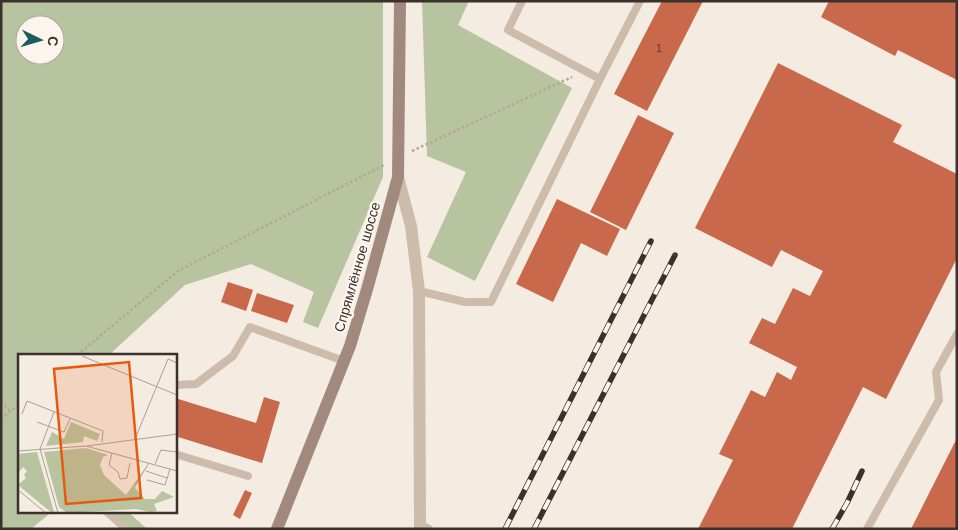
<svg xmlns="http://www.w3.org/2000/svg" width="958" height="530" viewBox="0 0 958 530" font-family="Arial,sans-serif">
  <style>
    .green { fill: #b8c4a0; fill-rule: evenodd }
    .building { fill: #c8694b }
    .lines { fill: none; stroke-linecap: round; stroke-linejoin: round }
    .path { stroke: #b9a596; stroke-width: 2.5; stroke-dasharray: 2.5 2.5; stroke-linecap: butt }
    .lane { stroke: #cdbbac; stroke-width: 8 }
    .street { stroke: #cdbbac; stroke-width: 12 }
    .secondary { stroke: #a18a7d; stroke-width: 12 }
    .rail-casing { stroke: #3b302b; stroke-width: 5.5 }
    .rail { stroke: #fbf5ee; stroke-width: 4; stroke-dasharray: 11; stroke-linecap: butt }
    .labels { text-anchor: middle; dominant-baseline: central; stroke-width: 5; stroke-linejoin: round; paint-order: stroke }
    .number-label { font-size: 11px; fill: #5e3e33 }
    .street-label { font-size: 14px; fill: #3b302b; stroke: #fbf5ee }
    .inset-road { fill: none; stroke: #aaa098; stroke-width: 1 }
    .view { fill: #e8590c; fill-opacity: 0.15; stroke: #e8590c; stroke-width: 2.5 }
    .inset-edge { fill: none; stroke: #3b302b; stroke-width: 2.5 }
  </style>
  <rect width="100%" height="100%" fill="#f4ebe1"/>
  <g class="green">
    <path d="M1,1h382v176l-65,151 -15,-6 11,-30 -63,-28 -66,21 -76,70h-90v156h34l-22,18h-30zM25,25h30v30h-30z"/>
    <polygon points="422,1 469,1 458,25 572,88 475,281 427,257 466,172 427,156"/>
    <polygon points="101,511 127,511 147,529 123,529"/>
  </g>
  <g class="building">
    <polygon points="662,1 703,1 647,111 614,94"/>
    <polygon points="829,1 957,1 957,80 898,50 895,56 821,17"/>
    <polygon points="778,63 902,125 893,142 957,174 957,258 886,399 863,387 792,529 698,529 733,460 719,454 751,390 765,397 777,372 791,380 797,367 749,343 762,318 775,324 793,288 810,296 823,271 781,250 772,267 695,228"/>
    <polygon points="638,115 674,133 626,230 590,212"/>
    <polygon points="557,199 620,229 607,256 581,243 553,302 516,284"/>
    <polygon points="228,282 253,290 246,311 221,302"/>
    <polygon points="257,293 294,305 287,323 251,311"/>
    <polygon points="264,397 280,402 262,463 175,436 175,398 256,423"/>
    <polygon points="957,438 957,529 911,529"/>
    <polygon points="245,490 252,493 240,519 233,515"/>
  </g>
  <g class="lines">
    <g class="path">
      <polyline points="412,151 572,77"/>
      <polyline points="77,355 178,271 384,165"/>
      <polyline points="1,402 10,411"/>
      <polyline points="1,419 19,404"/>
    </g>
    <g class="lane">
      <polyline points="522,1 508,30 600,79"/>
      <polyline points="419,291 465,302 491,302 600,79 640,1"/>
      <polyline points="175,385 196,384 233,356 250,327 344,361"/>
      <polyline points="175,454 248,476"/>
      <polyline points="106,511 126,529"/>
      <polyline points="420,524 429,529"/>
      <polyline points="867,529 939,400 936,372 957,334"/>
    </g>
    <polyline class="street" points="398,177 411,226 419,291 420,529"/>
    <polyline class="secondary" points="277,529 350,346 368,286 398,177 400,1"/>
    <g class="rail-casing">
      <g id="rail">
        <polyline points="505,529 651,241"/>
        <polyline points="534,529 675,255"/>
        <polyline points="832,529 847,503 862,471"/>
      </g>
    </g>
    <use href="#rail" class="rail"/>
  </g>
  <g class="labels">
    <g class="number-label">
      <text x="659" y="48">1</text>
    </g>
    <g class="street-label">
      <text transform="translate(357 267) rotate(-74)">Спрямлённое шоссе</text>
    </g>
  </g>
  <g transform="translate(18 354)">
    <rect width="159" height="159" fill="#f4ebe1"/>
    <path d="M53,68l29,12 -3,7 -13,-5 -1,6 -37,4 6,-14 12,7zM68,94l22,7 -5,2 -3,8 4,10 22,20 20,-28 -11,21 10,11h10l7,-8 12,6 -20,7 3,7 -7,1 -14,-3 -69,4 -8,-6 -15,-55zM19,98l17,60 -2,1 -34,-28 8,-7 -2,-3 3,-4 -4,-4 -5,6v-19z" fill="#b8c4a0"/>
    <path class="inset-road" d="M64,2l95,39M36,58l-14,37 18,64M4,60l5,-13 76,30 -1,11M19,68l27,10 6,-13M117,85l33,-80 9,4M69,92l90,-12M0,97l68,-5 91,25M94,99l-3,12 9,7 2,7 7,-1 3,-15M137,110l6,-14 16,2M128,117l21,7M129,126l18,5 5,-16M117,131l14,-22M0,136l28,23M100,159h19"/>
    <path class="view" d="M111,8l12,136 -75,6 -12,-135z"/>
    <rect width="159" height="159" class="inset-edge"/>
  </g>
  <rect width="958" height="530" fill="none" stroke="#3b302b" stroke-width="5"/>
  <g transform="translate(40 40) rotate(95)"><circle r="24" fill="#fbf5ee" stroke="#aea6a0"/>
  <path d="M0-4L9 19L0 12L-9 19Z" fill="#1f5a5e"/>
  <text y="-8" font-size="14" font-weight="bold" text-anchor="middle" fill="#3b302b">С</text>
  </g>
</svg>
